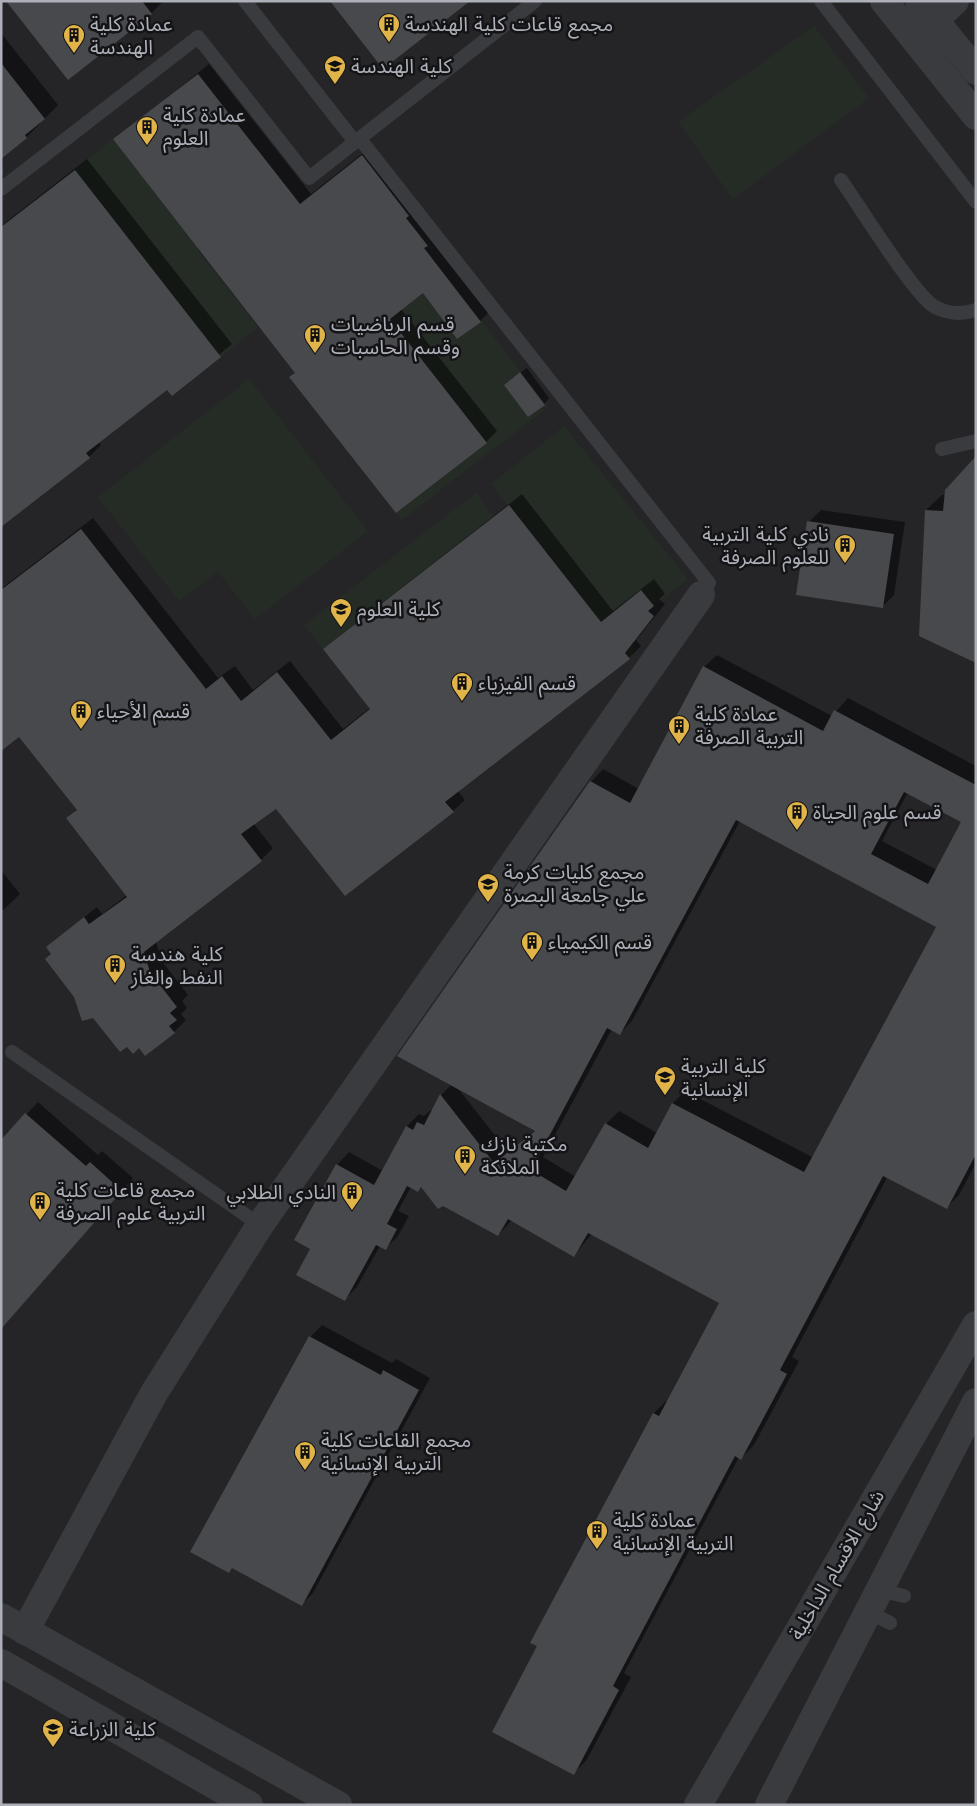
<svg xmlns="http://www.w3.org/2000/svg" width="977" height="1806" viewBox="0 0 977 1806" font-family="Jost,'Noto Sans Arabic',sans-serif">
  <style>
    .built { fill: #252528 }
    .green { fill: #252c26; fill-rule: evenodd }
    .shadow { fill: #0007; fill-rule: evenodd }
    .building { fill: #48494d; fill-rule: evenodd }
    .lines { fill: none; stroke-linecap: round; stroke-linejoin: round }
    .service { stroke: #3a3b3f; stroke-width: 14 }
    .minor { stroke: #3a3b3f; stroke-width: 28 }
    .tertiary { stroke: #3a3b3f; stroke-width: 28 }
    .labels { text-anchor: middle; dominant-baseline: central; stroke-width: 5; stroke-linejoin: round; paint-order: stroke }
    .poi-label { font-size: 20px; fill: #adb0b9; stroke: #141416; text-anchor: start }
    .street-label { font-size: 20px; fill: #adb0b9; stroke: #141416 }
  </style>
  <rect width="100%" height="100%" fill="#19191b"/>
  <rect class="built" x="1" y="1" width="975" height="1804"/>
  <g class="green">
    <polygon points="814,26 869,98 733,199 678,122"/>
    <polygon points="113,139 175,218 260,152 282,181 196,248 258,327 221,357 75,170"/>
    <path d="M316,191l70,87 27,23 33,-26 102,132 -146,113 -6,-7 91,-70 -187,-239zM455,287l25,35 -23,17 -25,-34zM520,372l24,33 -40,-20z"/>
    <polygon points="249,379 368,531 255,619 218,572 179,601 98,497"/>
    <polygon points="564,426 688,579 654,606 641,590 608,615 635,650 630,659 491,484"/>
    <polygon points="476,493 494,517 323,649 304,625"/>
  </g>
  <g class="shadow">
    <polygon points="8,1 163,1 152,13 68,78"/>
    <polygon points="1,33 58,105 26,138 1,157"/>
    <polygon points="209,64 311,194 373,145 491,310 480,321 423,291 401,309 497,431 486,442 296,372 115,140"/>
    <polygon points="87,159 232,344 172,394 167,388 98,441 101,445 89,457 1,525 1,226"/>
    <polygon points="527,368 549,398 544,404 511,379"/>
    <polygon points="976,458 920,636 926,510 942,495 945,495"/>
    <polygon points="522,494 613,611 654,579 665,594 659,599 665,604 636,640 641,646 629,658 458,791 465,800 453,811 276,807 253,823 273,848 261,860 156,941 161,960 188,995 182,1001 187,1008 181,1014 186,1020 174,1032 139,1046 76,997 47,947 97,907 102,914 127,895 68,819 77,809 19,735 1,735 1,589 93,518 218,678 235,666 253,690 290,661 343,729 370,708 325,649 337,638"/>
    <polygon points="821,510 905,522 894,595 882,607 809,522"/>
    <path d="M717,655l115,61 16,-18 128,68v397l-17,32 -13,13 -58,-32 -96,181 7,4 -45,84 -13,13 -2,-1 -115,216 7,4 -45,84 -13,12 -35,-127 -6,-3 122,-230 12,-12 2,1 53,-100 -129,-68 -18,21 -62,-35 -14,15 -76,-49 -4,5 -7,-4 -13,24 11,5 -11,20 -13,13 -5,-3 -23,41 -12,12 -33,-51 25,-83 12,-13 34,19 24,-45 12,-12 5,2 7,-6 2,1 8,-16 11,-11 139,-302 12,-13 36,20 65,-122zM908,792l55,29 -26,49 -55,-29zM740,821l198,105 -124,232 -129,-67 -12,12 -16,30 -38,-22 -13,13 -30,53 -33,-20 69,-128 8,4 12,-12zM457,1087l78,43 -27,22z"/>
    <polygon points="1,870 20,894 1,912"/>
    <polygon points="38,1102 98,1155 102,1151 133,1178 1,1328 1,1142"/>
    <polygon points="322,1325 392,1363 396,1359 430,1378 313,1593 302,1604 310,1337"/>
  </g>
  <g class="building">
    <polygon points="6,1 142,1 152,14 68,80"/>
    <polygon points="330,1 470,1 383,69"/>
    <polygon points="1,63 45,119 25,135 27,138 1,159"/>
    <polygon points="198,74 300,204 362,155 409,216 406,218 428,246 424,248 481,322 457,339 423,293 390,319 487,443 396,513 289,377 295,373 113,139"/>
    <polygon points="75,170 221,357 172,396 167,390 86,453 90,458 1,527 1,227"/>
    <polygon points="520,372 545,405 528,417 504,385"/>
    <polygon points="976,456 976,663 919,636 925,510 943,511 945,490"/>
    <polygon points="509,505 601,622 641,590 654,606 648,611 654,616 625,653 630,659 445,802 454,812 345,896 276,809 241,834 262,861 144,952 150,972 177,1007 170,1013 177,1020 169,1026 175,1033 145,1056 139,1048 133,1054 127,1047 120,1052 93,1018 82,1021 74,997 45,959 51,954 46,947 84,917 89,924 127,897 66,818 77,810 19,737 1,751 1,590 81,529 206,689 222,676 241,701 277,672 331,740 370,709 323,649"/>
    <polygon points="807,521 894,534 883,608 796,595"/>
    <path d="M703,666l120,65 11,-21 142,75v369l-29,55 -64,-33 -103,194 7,4 -46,86 -6,-4 -122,230 6,4 -45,85 -82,-43 45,-86 -7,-3 123,-230 6,3 60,-113 -131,-70 -14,24 -66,-38 -10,17 -55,-30 -5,3 -17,-22 -3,5 -11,-6 -20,38 10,5 -11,21 -10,-5 -31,56 -49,-26 14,-26 -16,-9 42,-76 38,21 32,-59 7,4 4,-8 7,3 16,-31 54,69 41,-32 -138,-75 193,-275 40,22zM904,792l57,30 -33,62 -57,-30zM736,820l200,107 -132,245 -132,-69 -24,45 -43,-25 -39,68 -35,-21 76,-142 13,7z"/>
    <polygon points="25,1113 86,1166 90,1162 122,1191 1,1329 1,1140"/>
    <polygon points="309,1336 381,1375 383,1370 419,1390 302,1606 232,1568 229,1573 190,1552"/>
  </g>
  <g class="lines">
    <g class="service">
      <polyline points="245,1 355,142"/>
      <polyline points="821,1 976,202"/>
      <polyline points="360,139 709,583 701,595"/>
      <path d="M841,180c18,25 73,115 94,127 14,7 26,8 41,3"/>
      <polyline points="1,189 198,37 309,178 535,1"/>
      <polyline points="942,449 976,441"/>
      <polyline points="12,1052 260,1225"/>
      <polyline points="879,1590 904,1596"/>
      <polyline points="869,1612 890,1623"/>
    </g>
    <g class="minor">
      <polyline points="1,1617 338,1805"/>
      <polyline points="25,1631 154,1393 260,1225 701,595"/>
      <polyline points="1,1663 249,1805"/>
    </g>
    <g class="tertiary">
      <polyline points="884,1 976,116"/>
      <polyline points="919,1 976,71"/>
      <polyline points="934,20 955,1"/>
      <polyline points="698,1805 976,1325"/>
      <polyline points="769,1805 976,1402"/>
    </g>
  </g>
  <defs>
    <g id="building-pin" transform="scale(1.125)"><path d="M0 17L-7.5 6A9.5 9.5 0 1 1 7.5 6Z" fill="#e1b44a" stroke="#141416"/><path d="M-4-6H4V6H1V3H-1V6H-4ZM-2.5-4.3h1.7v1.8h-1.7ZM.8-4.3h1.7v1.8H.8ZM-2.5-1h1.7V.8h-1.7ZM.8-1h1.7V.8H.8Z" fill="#111"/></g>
    <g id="university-pin" transform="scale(1.125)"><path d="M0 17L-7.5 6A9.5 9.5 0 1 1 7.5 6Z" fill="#e1b44a" stroke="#141416"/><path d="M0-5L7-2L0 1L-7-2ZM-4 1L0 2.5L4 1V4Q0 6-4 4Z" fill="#111"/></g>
  </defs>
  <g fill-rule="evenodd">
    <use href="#building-pin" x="389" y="24"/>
    <use href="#building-pin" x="74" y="35"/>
    <use href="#university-pin" x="335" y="66"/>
    <use href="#building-pin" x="147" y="127"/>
    <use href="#building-pin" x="315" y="335"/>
    <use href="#building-pin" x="845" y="545"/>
    <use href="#university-pin" x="341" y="609"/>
    <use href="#building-pin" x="462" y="683"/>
    <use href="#building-pin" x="81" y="711"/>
    <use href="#building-pin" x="679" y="726"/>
    <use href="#building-pin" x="797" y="812"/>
    <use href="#university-pin" x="488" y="884"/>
    <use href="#building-pin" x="532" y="942"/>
    <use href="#building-pin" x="115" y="965"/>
    <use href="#university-pin" x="665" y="1077"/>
    <use href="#building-pin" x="465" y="1156"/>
    <use href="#building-pin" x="352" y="1192"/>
    <use href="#building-pin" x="40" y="1202"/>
    <use href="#building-pin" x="305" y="1452"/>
    <use href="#building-pin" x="597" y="1531"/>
    <use href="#university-pin" x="53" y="1729"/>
  </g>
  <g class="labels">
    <g class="poi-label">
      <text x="90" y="24">عمادة كلية<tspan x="90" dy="23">الهندسة</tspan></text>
      <text x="405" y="24">مجمع قاعات كلية الهندسة</text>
      <text x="351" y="66">كلية الهندسة</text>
      <text x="163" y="115">عمادة كلية<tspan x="163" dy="23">العلوم</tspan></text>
      <text x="331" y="324">قسم الرياضيات<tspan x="331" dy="23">وقسم الحاسبات</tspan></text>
      <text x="829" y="534" text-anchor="end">نادي كلية التربية<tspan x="829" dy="23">للعلوم الصرفة</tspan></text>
      <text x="357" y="609">كلية العلوم</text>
      <text x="478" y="683">قسم الفيزياء</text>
      <text x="97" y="711">قسم الأحياء</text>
      <text x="695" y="714">عمادة كلية<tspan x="695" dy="23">التربية الصرفة</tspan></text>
      <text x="813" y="812">قسم علوم الحياة</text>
      <text x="504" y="872">مجمع كليات كرمة<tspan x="504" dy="23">علي جامعة البصرة</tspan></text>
      <text x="548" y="942">قسم الكيمياء</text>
      <text x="131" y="954">كلية هندسة<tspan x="131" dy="23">النفط والغاز</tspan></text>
      <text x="681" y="1066">كلية التربية<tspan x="681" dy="23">الإنسانية</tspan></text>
      <text x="481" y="1144">مكتبة نازك<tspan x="481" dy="23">الملائكة</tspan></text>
      <text x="56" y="1190">مجمع قاعات كلية<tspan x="56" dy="23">التربية علوم الصرفة</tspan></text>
      <text x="336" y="1192" text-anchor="end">النادي الطلابي</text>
      <text x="321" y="1440">مجمع القاعات كلية<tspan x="321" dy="23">التربية الإنسانية</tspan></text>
      <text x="613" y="1520">عمادة كلية<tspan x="613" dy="23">التربية الإنسانية</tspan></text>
      <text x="69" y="1729">كلية الزراعة</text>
    </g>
    <g class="street-label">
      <text transform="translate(837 1565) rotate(-60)">شارع الاقسام الداخلية</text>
    </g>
  </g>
  <rect width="977" height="1806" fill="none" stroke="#adb0b9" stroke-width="5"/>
</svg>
